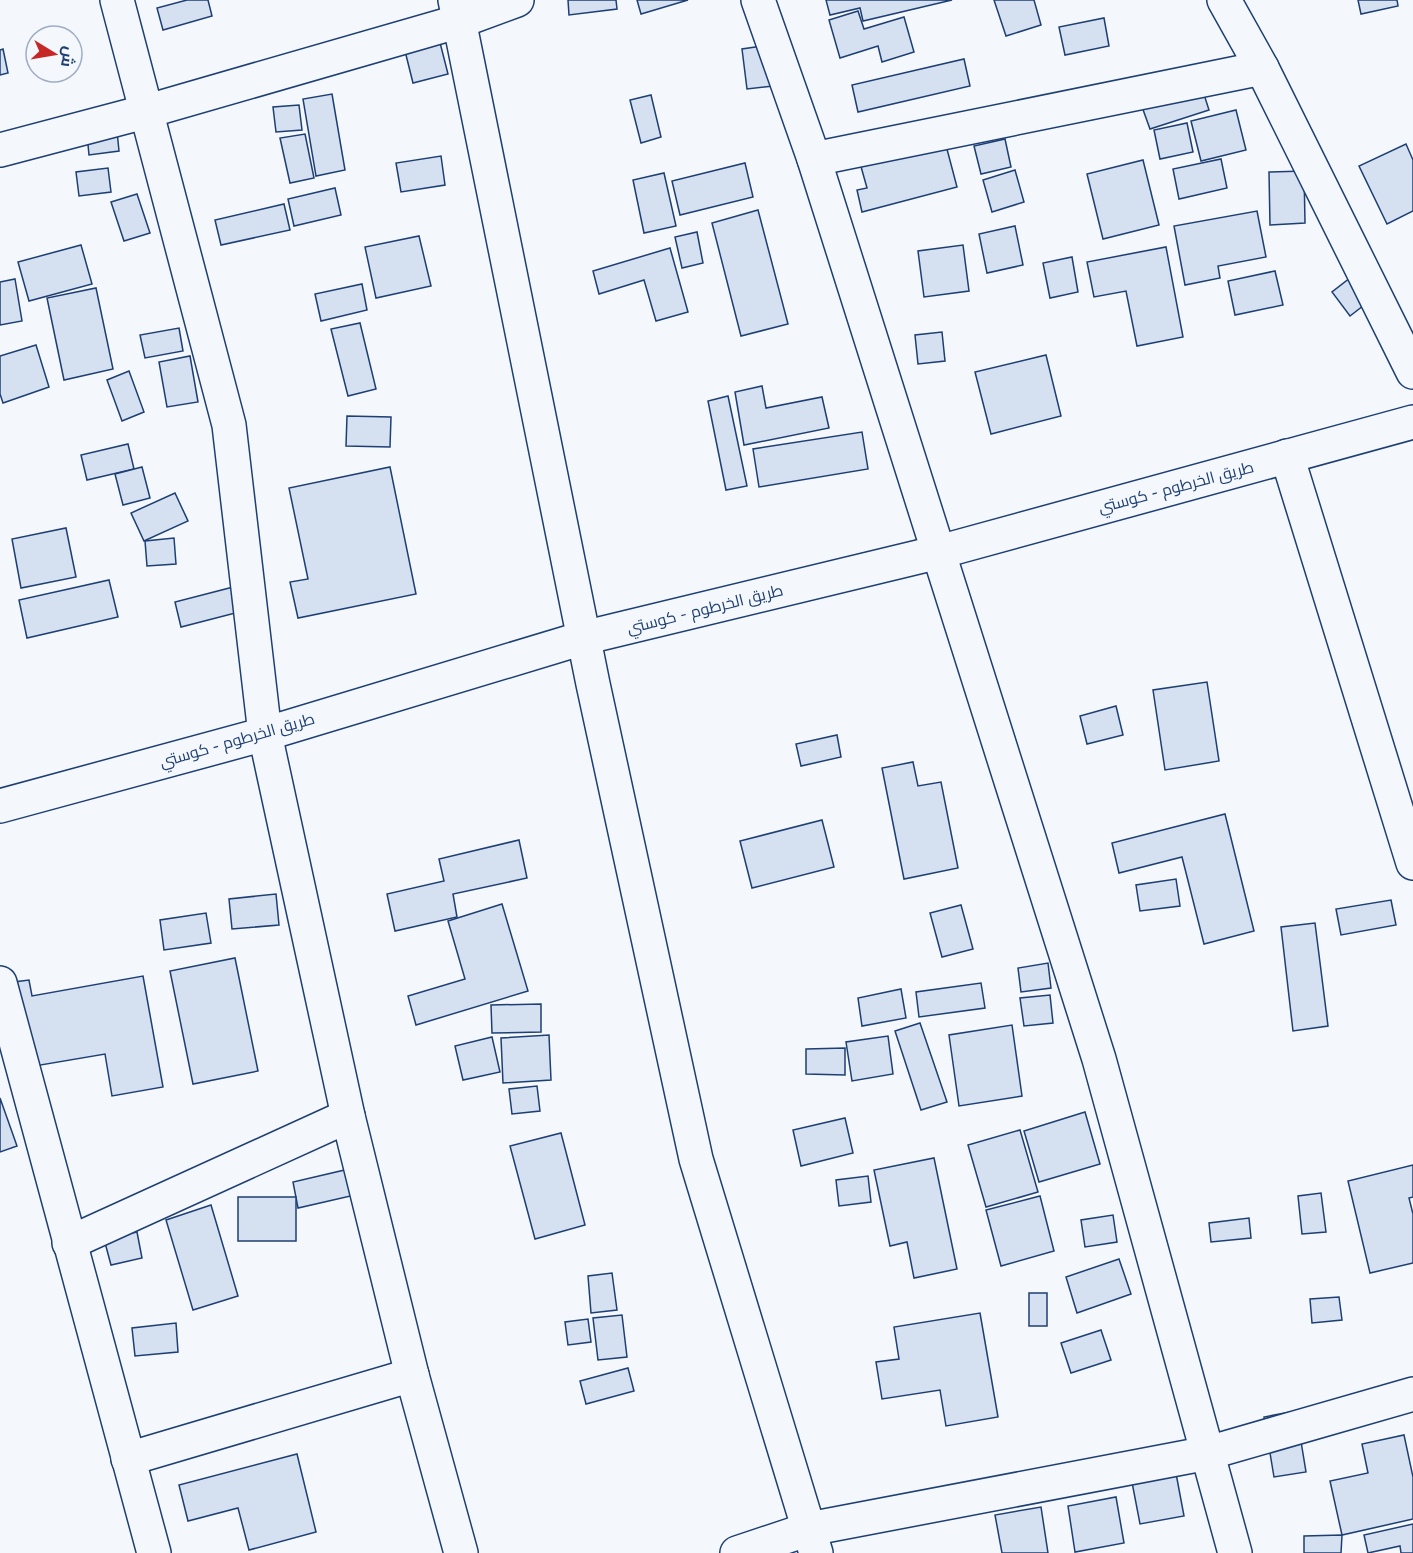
<svg xmlns="http://www.w3.org/2000/svg" width="1413" height="1553" viewBox="0 0 1413 1553" font-family="'Roboto Serif',Cairo,serif">
  <style>
    .building { fill: #d5e0f0; stroke: #1d3f73; stroke-width: 1.5 }
    .lines { fill: none; stroke-linecap: round; stroke-linejoin: round }
    .minor-casing { stroke: #1d3f73; stroke-width: 36 }
    .trunk-casing { stroke: #1d3f73; stroke-width: 36 }
    .minor { stroke: #f4f7fb; stroke-width: 33 }
    .trunk { stroke: #f4f7fb; stroke-width: 33 }
    .labels { text-anchor: middle; dominant-baseline: central; stroke-width: 4.5; stroke-linejoin: round; paint-order: stroke }
    .street-label { font-size: 16px; fill: #1d3f73; stroke: #f4f7fb }
  </style>
  <rect width="100%" height="100%" fill="#f4f7fb"/>
  <g class="building">
    <polygon points="187,0 208,0 212,16 163,30 157,8"/>
    <polygon points="568,0 616,0 617,9 569,15"/>
    <polygon points="637,0 688,0 641,14"/>
    <polygon points="826,0 952,0 863,21 860,8 830,15"/>
    <polygon points="994,0 1034,0 1041,25 1006,36"/>
    <polygon points="1358,0 1397,0 1398,6 1361,14"/>
    <polygon points="858,11 864,29 904,17 914,52 882,62 878,46 840,58 829,20"/>
    <polygon points="1104,18 1109,46 1065,55 1059,27"/>
    <polygon points="435,23 448,74 413,83 400,31"/>
    <polygon points="776,44 782,85 747,89 742,49"/>
    <polygon points="3,49 8,73 0,75 0,50"/>
    <polygon points="964,59 970,86 858,112 852,85"/>
    <polygon points="1201,85 1209,110 1150,129 1141,104"/>
    <polygon points="332,94 345,170 316,176 303,99"/>
    <polygon points="651,95 661,137 641,143 630,100"/>
    <polygon points="299,105 302,130 276,132 273,107"/>
    <polygon points="1236,110 1246,150 1201,161 1191,121"/>
    <polygon points="116,121 119,151 89,155 86,124"/>
    <polygon points="1187,123 1193,152 1160,159 1154,130"/>
    <polygon points="305,134 314,178 290,183 280,138"/>
    <polygon points="943,134 957,187 862,212 857,190 867,188 858,156"/>
    <polygon points="1005,139 1011,167 981,174 974,146"/>
    <polygon points="1406,144 1413,160 1413,211 1387,224 1359,166"/>
    <polygon points="441,156 445,185 401,192 396,163"/>
    <polygon points="1221,159 1227,188 1179,199 1173,169"/>
    <polygon points="1143,160 1159,225 1103,239 1087,174"/>
    <polygon points="745,163 753,197 680,215 672,181"/>
    <polygon points="108,168 111,192 79,196 76,172"/>
    <polygon points="1015,170 1024,202 992,212 983,180"/>
    <polygon points="1304,171 1305,223 1270,225 1269,172"/>
    <polygon points="664,173 676,226 644,233 633,180"/>
    <polygon points="335,188 341,215 294,226 288,199"/>
    <polygon points="137,194 150,233 124,241 111,202"/>
    <polygon points="284,204 290,230 221,245 215,220"/>
    <polygon points="758,210 788,324 741,336 712,223"/>
    <polygon points="1257,211 1266,257 1218,266 1220,278 1185,285 1174,226"/>
    <polygon points="1015,226 1023,265 987,273 979,234"/>
    <polygon points="697,232 703,263 682,268 675,237"/>
    <polygon points="419,236 431,286 376,298 365,247"/>
    <polygon points="81,245 92,284 29,301 18,262"/>
    <polygon points="963,245 969,291 924,297 918,251"/>
    <polygon points="1166,247 1183,337 1137,346 1126,291 1094,297 1087,262"/>
    <polygon points="670,248 688,312 656,321 644,280 599,294 593,271"/>
    <polygon points="1072,257 1078,292 1050,298 1043,263"/>
    <polygon points="1368,264 1386,288 1350,316 1332,292"/>
    <polygon points="1275,271 1283,305 1235,315 1228,281"/>
    <polygon points="15,279 22,321 0,325 0,282"/>
    <polygon points="362,284 367,310 321,321 315,294"/>
    <polygon points="96,288 113,369 64,380 47,298"/>
    <polygon points="360,323 376,389 348,396 331,329"/>
    <polygon points="179,328 183,351 145,358 140,335"/>
    <polygon points="942,332 945,361 918,364 915,335"/>
    <polygon points="36,345 49,387 3,403 0,394 0,356"/>
    <polygon points="1046,355 1061,416 991,434 975,372"/>
    <polygon points="190,356 198,402 167,407 159,362"/>
    <polygon points="129,371 144,412 122,421 107,380"/>
    <polygon points="762,386 766,408 822,397 829,428 744,445 735,392"/>
    <polygon points="728,396 747,486 726,490 708,401"/>
    <polygon points="347,416 391,417 390,447 346,446"/>
    <polygon points="862,432 868,469 759,487 753,449"/>
    <polygon points="128,444 134,469 87,480 81,455"/>
    <polygon points="142,467 150,498 123,505 115,474"/>
    <polygon points="390,467 416,594 298,618 290,582 308,579 289,488"/>
    <polygon points="175,493 188,521 144,541 131,513"/>
    <polygon points="66,528 76,577 21,588 12,539"/>
    <polygon points="174,538 176,564 147,566 145,541"/>
    <polygon points="109,580 118,617 27,638 19,600"/>
    <polygon points="241,585 247,610 181,627 175,602"/>
    <polygon points="1207,682 1219,761 1165,770 1153,690"/>
    <polygon points="1116,706 1123,735 1087,744 1080,716"/>
    <polygon points="837,735 841,757 801,766 796,744"/>
    <polygon points="913,762 918,786 941,782 958,868 904,879 882,768"/>
    <polygon points="1225,814 1254,931 1204,944 1182,857 1119,873 1112,843"/>
    <polygon points="822,820 834,867 752,888 740,841"/>
    <polygon points="519,840 527,878 453,894 457,917 395,931 387,894 444,881 439,859"/>
    <polygon points="1176,879 1180,906 1140,911 1136,885"/>
    <polygon points="276,894 279,925 232,929 229,899"/>
    <polygon points="1391,900 1396,925 1341,935 1336,909"/>
    <polygon points="502,904 528,991 416,1025 408,996 465,979 448,921"/>
    <polygon points="961,905 973,949 942,957 930,913"/>
    <polygon points="206,913 211,943 164,950 160,920"/>
    <polygon points="1315,923 1328,1026 1293,1031 1281,927"/>
    <polygon points="235,958 258,1071 193,1084 170,971"/>
    <polygon points="1048,963 1051,988 1021,992 1018,968"/>
    <polygon points="143,976 163,1087 112,1096 105,1054 29,1067 14,982 29,980 32,996"/>
    <polygon points="981,983 985,1008 919,1017 916,992"/>
    <polygon points="901,989 906,1018 862,1026 858,998"/>
    <polygon points="1050,995 1053,1023 1024,1026 1020,998"/>
    <polygon points="541,1004 541,1032 492,1033 491,1005"/>
    <polygon points="920,1023 947,1102 921,1110 895,1031"/>
    <polygon points="1012,1025 1022,1096 959,1106 949,1035"/>
    <polygon points="549,1035 551,1080 503,1083 501,1038"/>
    <polygon points="888,1036 893,1074 852,1081 846,1042"/>
    <polygon points="492,1037 500,1072 463,1080 455,1046"/>
    <polygon points="845,1048 845,1075 806,1074 806,1049"/>
    <polygon points="537,1086 540,1111 512,1114 509,1089"/>
    <polygon points="0,1098 17,1146 0,1152"/>
    <polygon points="1085,1112 1100,1164 1039,1182 1024,1131"/>
    <polygon points="845,1118 853,1153 801,1166 793,1130"/>
    <polygon points="1020,1130 1038,1192 986,1207 968,1145"/>
    <polygon points="561,1133 585,1225 535,1239 510,1146"/>
    <polygon points="934,1158 957,1269 914,1278 907,1242 890,1246 874,1170"/>
    <polygon points="1413,1165 1413,1197 1409,1198 1413,1214 1413,1263 1370,1273 1348,1181"/>
    <polygon points="349,1169 355,1195 298,1208 293,1182"/>
    <polygon points="868,1176 871,1202 839,1206 836,1180"/>
    <polygon points="1321,1193 1326,1232 1302,1234 1298,1196"/>
    <polygon points="1040,1196 1054,1251 1001,1266 986,1210"/>
    <rect x="238" y="1197" width="58" height="44"/>
    <polygon points="211,1205 238,1296 193,1310 166,1220"/>
    <polygon points="1113,1215 1117,1242 1085,1247 1081,1220"/>
    <polygon points="1249,1218 1251,1238 1211,1242 1209,1223"/>
    <polygon points="137,1232 142,1258 111,1265 104,1239"/>
    <polygon points="1119,1259 1131,1294 1077,1313 1066,1277"/>
    <polygon points="612,1273 617,1310 591,1313 588,1276"/>
    <rect x="1029" y="1293" width="18" height="33"/>
    <polygon points="1339,1297 1342,1320 1312,1323 1310,1299"/>
    <polygon points="980,1313 998,1417 946,1426 940,1390 882,1399 876,1362 899,1359 894,1327"/>
    <polygon points="622,1315 627,1357 598,1360 593,1318"/>
    <polygon points="588,1319 591,1342 568,1345 565,1322"/>
    <polygon points="176,1323 178,1352 135,1356 132,1328"/>
    <polygon points="1101,1330 1111,1360 1071,1373 1061,1343"/>
    <polygon points="628,1368 634,1391 586,1404 580,1381"/>
    <polygon points="1296,1411 1306,1472 1274,1477 1264,1417"/>
    <polygon points="1404,1435 1413,1477 1413,1519 1342,1535 1330,1481 1368,1473 1362,1444"/>
    <polygon points="297,1454 316,1532 249,1550 238,1508 188,1521 179,1485"/>
    <polygon points="1175,1468 1184,1516 1140,1524 1131,1477"/>
    <polygon points="1116,1497 1124,1543 1075,1552 1068,1506"/>
    <polygon points="1041,1507 1048,1553 1002,1553 995,1515"/>
    <polygon points="1413,1524 1413,1553 1401,1553 1400,1546 1368,1553 1364,1535"/>
    <polygon points="1342,1535 1341,1553 1304,1553 1304,1536"/>
  </g>
  <g class="lines">
    <g class="minor-casing">
      <g id="minor">
        <polyline points="117,0 229,425 265,734 348,1116 412,1375 461,1553"/>
        <polyline points="455,0 593,684 696,1159 816,1553"/>
        <polyline points="758,0 814,159 1099,1059 1235,1553"/>
        <polyline points="1224,0 1262,68 1413,372"/>
        <polyline points="0,150 148,111 460,21 517,0"/>
        <polyline points="814,159 1262,68"/>
        <polyline points="1287,456 1413,863"/>
        <polyline points="0,983 154,1553"/>
        <polyline points="69,1243 348,1116"/>
        <polyline points="128,1459 412,1375"/>
        <polyline points="737,1553 809,1529 1208,1453 1413,1394"/>
      </g>
    </g>
    <g class="trunk-casing">
      <polyline id="trunk" points="0,806 265,734 583,638 939,552 1413,422"/>
    </g>
    <use href="#minor" class="minor"/>
    <use href="#trunk" class="trunk"/>
  </g>
  <g class="labels">
    <g class="street-label">
      <text transform="translate(1176 487) rotate(-15)">طريق الخرطوم - كوستي</text>
      <text transform="translate(705 609) rotate(-14)">طريق الخرطوم - كوستي</text>
      <text transform="translate(237 740) rotate(-16)">طريق الخرطوم - كوستي</text>
    </g>
  </g>
  <g transform="translate(54 54) rotate(101)"><circle r="28" fill="#f4f7fb" stroke="#9eadc5" stroke-width="1.5"/>
  <path d="M0-4.5L10 22L0 15L-10 22Z" fill="#c62828"/>
  <text y="-9" font-size="16" font-weight="bold" text-anchor="middle" fill="#1d3f73">ش</text>
  </g>
</svg>
